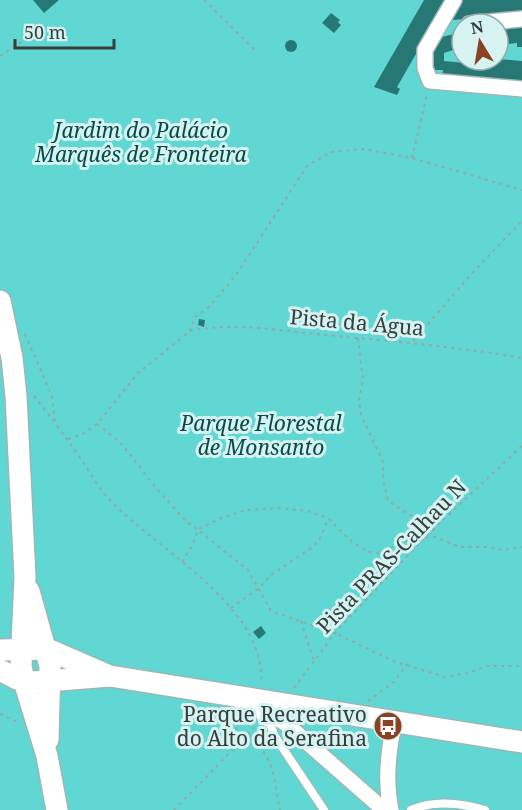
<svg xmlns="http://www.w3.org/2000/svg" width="522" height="810" viewBox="0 0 522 810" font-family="'Noto Serif',serif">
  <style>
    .green { fill: #60d7d3; fill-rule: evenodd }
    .building { fill: #277875 }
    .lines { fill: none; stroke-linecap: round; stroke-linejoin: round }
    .lane-casing { stroke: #9cb7b5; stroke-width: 10 }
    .street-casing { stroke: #9cb7b5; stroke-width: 18 }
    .secondary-casing { stroke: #9cb7b5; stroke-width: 24 }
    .path { stroke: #93a9a8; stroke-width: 2; stroke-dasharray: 3 4.5; stroke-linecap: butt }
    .lane { stroke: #fff; stroke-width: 8 }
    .street { stroke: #fff; stroke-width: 15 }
    .secondary { stroke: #fff; stroke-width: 21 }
    .labels { text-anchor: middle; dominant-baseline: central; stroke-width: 6; stroke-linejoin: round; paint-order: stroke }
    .park-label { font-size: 21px; font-style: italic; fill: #044b4a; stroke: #d6f3f1 }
    .street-label { font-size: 21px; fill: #333e3d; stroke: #d6f3f1 }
    .poi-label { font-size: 21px; fill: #333e3d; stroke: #d6f3f1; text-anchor: end }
  </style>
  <rect width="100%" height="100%" fill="#c9e5e4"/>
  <path class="green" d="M0,0h522v810h-522zM462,24h36v36h-36z"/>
  <g class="building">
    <polygon points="33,0 59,0 44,13"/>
    <polygon points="424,0 447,0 397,87 400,89 397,95 374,87"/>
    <polygon points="459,0 522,0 522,14 453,20 451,13"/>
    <polygon points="331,13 340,20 338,22 341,25 334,33 322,23"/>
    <polygon points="522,25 522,47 517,47 517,43 498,45 498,27"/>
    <polygon points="462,32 462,56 458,57 456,49 444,53 444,61 495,66 496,60 498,59 522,61 522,84 442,76 443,70 432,70 430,52 438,38"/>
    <circle cx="291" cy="46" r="6"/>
    <polygon points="199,319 205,320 204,327 198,325"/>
    <polygon points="261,626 266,633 259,639 253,632"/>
  </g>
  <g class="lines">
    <g class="lane-casing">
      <g id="lane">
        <path d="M260,700c-1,12 -2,25 14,22"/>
        <polyline points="270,723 274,735 324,810"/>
        <path d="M411,810c23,-10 50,-7 74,0"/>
      </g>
    </g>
    <g class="street-casing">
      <g id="street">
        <polyline points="454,0 425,50 425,68 430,81 522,89"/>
        <polyline points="469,24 522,19"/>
        <polyline points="278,719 285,723 384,810"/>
        <path d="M391,810c-6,-29 -3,-60 4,-89"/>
      </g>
    </g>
    <g class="secondary-casing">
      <g id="secondary">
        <polyline points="0,301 12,358 16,396 25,577 21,666 24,681 47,756 57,810"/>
        <polyline points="29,591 50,666 48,740"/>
        <polyline points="0,650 47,649 107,675"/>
        <polyline points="0,670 17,679 34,682 110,676 522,742"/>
      </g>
    </g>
    <g class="path">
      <polyline points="204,0 258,53"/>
      <polyline points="0,56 23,41"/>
      <polyline points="412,158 427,94"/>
      <path d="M190,331c42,-9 85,-1 127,3 69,7 137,12 205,24"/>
      <polyline points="25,334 52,396 55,422"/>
      <polyline points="358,338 363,380 359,400 361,415 383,462 383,479 388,501 410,515 437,524"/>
      <polyline points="413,341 475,270 522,221"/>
      <path d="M34,396c17,21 33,43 49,66 8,12 16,27 26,37 45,49 159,108 152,185"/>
      <polyline points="97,424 121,443 156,488 184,519 248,570 271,611 335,633 393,661 445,677 468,673 487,666 522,666"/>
      <polyline points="68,439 83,434 97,424 138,373 190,331 195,317 209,307 236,275 307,166 331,152 363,149 412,158 522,190"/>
      <polyline points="182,562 192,546 199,529 221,518 246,510 279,508 307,511 328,518 350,540 368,552 379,553 413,538 435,537 460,547 487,547 502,550 522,547"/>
      <polyline points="231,608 259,588 271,575 314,546 321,537 328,519"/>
      <polyline points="301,621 314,661"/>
      <polyline points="294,688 335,633 425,537 522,446"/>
      <polyline points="368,701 394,682 407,664"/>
      <polyline points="236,712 237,745"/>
      <polyline points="0,714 18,722"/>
      <path d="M248,735c28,25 25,41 32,75"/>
      <polyline points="174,810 256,726"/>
    </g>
    <use href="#lane" class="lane"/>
    <use href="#street" class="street"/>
    <use href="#secondary" class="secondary"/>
  </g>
  <defs>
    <g id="bus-disc" transform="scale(1.5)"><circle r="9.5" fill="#8a4223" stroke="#d6f3f1"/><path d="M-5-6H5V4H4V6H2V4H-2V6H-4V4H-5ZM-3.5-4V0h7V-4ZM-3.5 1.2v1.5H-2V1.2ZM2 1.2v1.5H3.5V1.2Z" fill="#fff"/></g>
  </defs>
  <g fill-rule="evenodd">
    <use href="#bus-disc" x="388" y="726"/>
  </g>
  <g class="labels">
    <g class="park-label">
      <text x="141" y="130">Jardim do Palácio<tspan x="141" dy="24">Marquês de Fronteira</tspan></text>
      <text x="261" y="423">Parque Florestal<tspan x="261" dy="24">de Monsanto</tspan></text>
    </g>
    <g class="street-label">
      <text transform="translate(357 322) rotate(5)">Pista da Água</text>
      <text transform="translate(391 556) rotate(-46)">Pista PRAS-Calhau N</text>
    </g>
    <g class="poi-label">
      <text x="367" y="714">Parque Recreativo<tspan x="367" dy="24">do Alto da Serafina</tspan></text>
    </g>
  </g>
  <g transform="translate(480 42) rotate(349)"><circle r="28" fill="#d6f3f1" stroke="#95aba9" stroke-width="1.5"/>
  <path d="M0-4.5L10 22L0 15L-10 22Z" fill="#8a4223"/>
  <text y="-9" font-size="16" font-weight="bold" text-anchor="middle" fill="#333e3d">N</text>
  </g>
  <path d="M15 39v9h99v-9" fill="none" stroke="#333e3d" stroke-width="3"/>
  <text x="24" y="39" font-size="18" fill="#333e3d" stroke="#d6f3f1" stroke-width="4.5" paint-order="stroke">50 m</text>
</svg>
